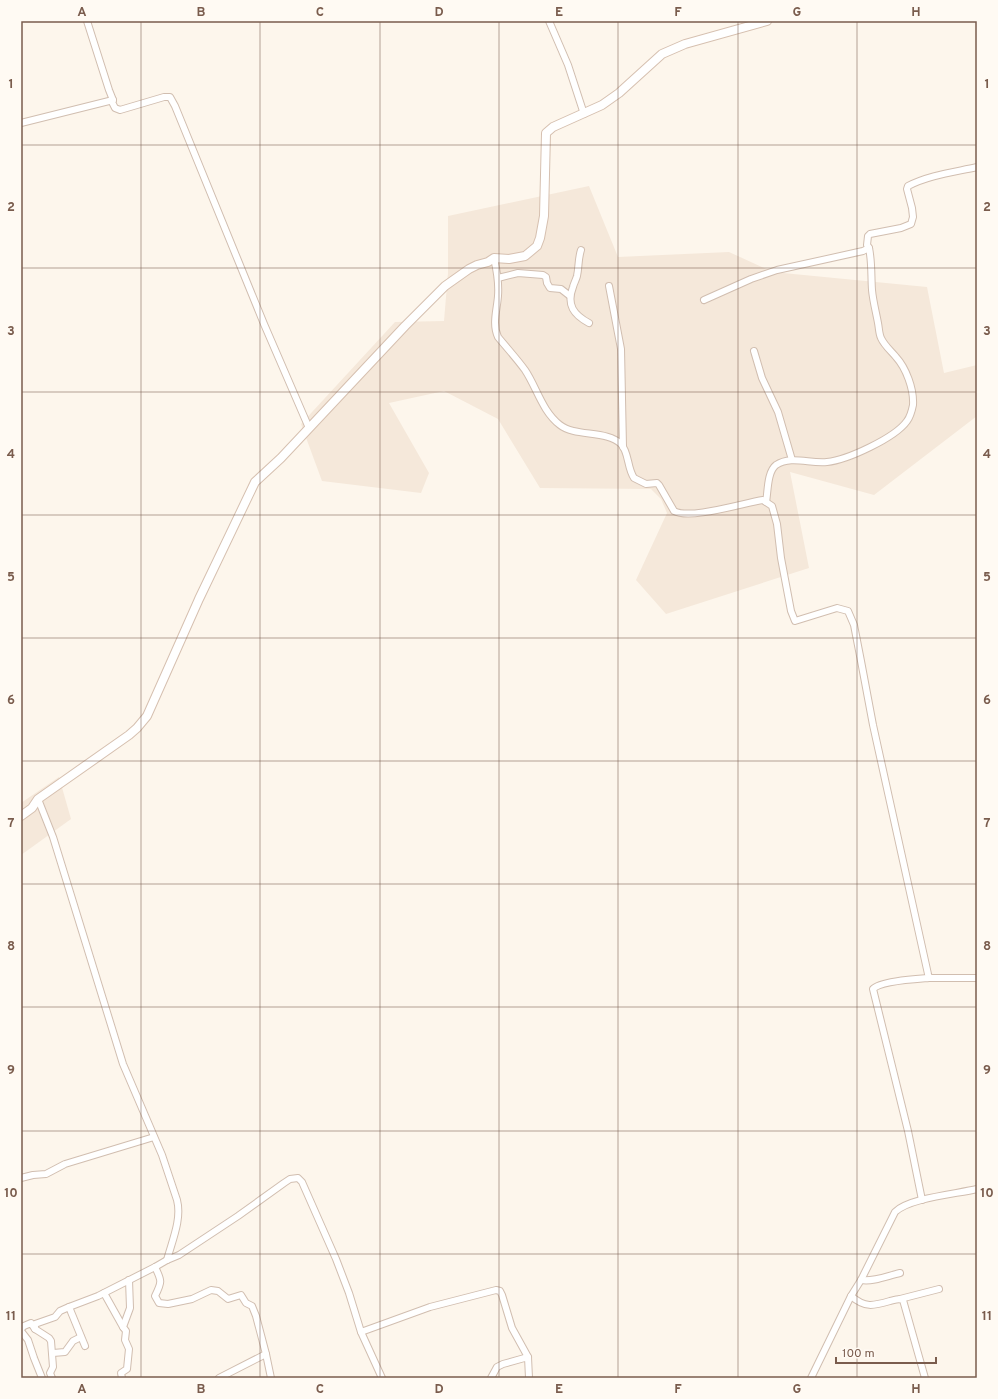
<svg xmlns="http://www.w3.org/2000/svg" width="998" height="1399" viewBox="0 0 998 1399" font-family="Overpass,sans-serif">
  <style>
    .residential { fill: #f5e8da }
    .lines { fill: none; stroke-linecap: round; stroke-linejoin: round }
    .street-casing { stroke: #d1beb0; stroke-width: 8 }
    .secondary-casing { stroke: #d6c0b0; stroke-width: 10 }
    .street { stroke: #fff; stroke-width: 6 }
    .secondary { stroke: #fff; stroke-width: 8 }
    .grid { fill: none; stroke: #7a5c4d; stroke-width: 1; stroke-opacity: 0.55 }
    .neatline { fill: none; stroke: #7a5c4d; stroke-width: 1.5 }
    .grid-label { font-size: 13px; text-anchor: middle; font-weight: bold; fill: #7a5c4d }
  </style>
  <rect width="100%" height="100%" fill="#fdf6ec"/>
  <g class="residential">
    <polygon points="589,186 618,257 729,252 773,272 927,287 944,373 977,365 977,416 874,495 790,472 809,568 666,614 636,580 667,513 661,499 651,489 540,488 498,419 444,391 389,403 429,473 421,493 322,481 301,424 395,322 444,321 448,273 448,216"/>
    <polygon points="59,777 71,819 21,855 21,803"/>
  </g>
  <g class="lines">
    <g class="street-casing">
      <g id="street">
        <polyline points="87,21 109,90 113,100 112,102 115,108 120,110 164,97 170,97 175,106 264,324 309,428"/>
        <polyline points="549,21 568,65 584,114"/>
        <polyline points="21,123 113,100"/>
        <path d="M581,250c-3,9 -2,17 -4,26 -1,4 -3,7 -4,11 -7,18 1,28 16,36"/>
        <path d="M494,258c3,13 5,25 4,38 -1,14 -6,28 0,41 9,11 19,22 27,33 12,18 17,41 35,55 15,12 47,5 61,19 8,8 6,24 13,34l12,6 11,-1 2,2 15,26c16,9 69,-8 89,-11l9,6 5,18 4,34 10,53 4,10 42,-13 11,3 6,14 7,36 12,64 55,249 1,4h48"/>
        <polyline points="498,278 518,273 543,275 546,277 547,283 550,288 561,289 570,296"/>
        <polyline points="609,286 621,349 623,447"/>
        <path d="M704,300l47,-21 26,-9 86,-19 6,-3 -2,-3 1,-9 2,-2 31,-6 10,-4 2,-7 -1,-9 -5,-19 1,-3c21,-11 47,-14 69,-19"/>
        <polyline points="754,351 762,378 778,412 792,460"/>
        <path d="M766,502c2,-10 1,-30 10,-37 15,-10 34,-1 51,-3 20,-2 68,-24 80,-41 3,-4 5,-11 6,-16 1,-16 -7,-37 -17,-48 -5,-6 -12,-12 -15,-19 -2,-4 -2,-10 -3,-15 -2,-11 -5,-22 -6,-33 -1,-14 0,-28 -3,-42"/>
        <path d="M38,799l15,38 70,227 39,91 15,45c5,19 -5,41 -10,60"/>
        <polyline points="21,1178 33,1175 46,1174 65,1164 154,1137"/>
        <path d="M922,1200l-14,-69 -35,-142c7,-8 44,-10 56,-11"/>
        <path d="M155,1267c7,14 7,15 0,29l4,7 9,1 24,-5 19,-9 7,1 10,8 13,-4 5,8 6,3 4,10 10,38"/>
        <path d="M861,1280c12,2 26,-4 39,-7"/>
        <polyline points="104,1293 123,1327"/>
        <path d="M851,1296c14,12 22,10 39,5 5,-1 8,-3 13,-1l22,78"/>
        <polyline points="900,1299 939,1289"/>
        <polyline points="69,1307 85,1346"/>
        <polyline points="21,1329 24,1326 31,1323 35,1329 35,1324 55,1317 60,1311 69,1307 98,1296 155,1267 167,1260 179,1255 238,1216 284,1183 290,1179 298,1178 302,1182 336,1259 349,1293 361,1332 382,1378"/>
        <polyline points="35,1329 49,1338 51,1341 53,1367 50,1373 52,1378"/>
        <polyline points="21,1331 28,1340 34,1358 42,1378"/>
        <polyline points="361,1332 430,1307 496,1290 500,1291 502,1295 512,1328 528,1357"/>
        <polyline points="53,1353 65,1352 73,1341 81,1337"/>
        <polyline points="122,1378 121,1373 127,1369 129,1349 125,1340 126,1331 123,1327 130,1308 129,1280"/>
        <polyline points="219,1378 266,1354 271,1378"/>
        <polyline points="491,1378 497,1367 503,1364 528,1357 529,1378"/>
        <path d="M811,1378l40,-82 10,-16 34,-68c14,-14 61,-18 82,-23"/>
      </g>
    </g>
    <g class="secondary-casing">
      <polyline id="secondary" points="21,816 32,808 38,799 129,735 137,728 147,716 199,599 255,482 281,458 405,326 445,286 469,269 477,265 488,262 494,258 509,259 525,256 537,246 540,238 544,216 546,133 553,127 602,105 619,93 662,54 685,44 767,21"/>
    </g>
    <use href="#street" class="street"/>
    <use href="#secondary" class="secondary"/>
  </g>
  <path class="grid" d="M141,21v1357M260,21v1357M380,21v1357M499,21v1357M618,21v1357M738,21v1357M857,21v1357M21,145h956M21,268h956M21,392h956M21,515h956M21,638h956M21,761h956M21,884h956M21,1007h956M21,1131h956M21,1254h956"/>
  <rect width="998" height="1399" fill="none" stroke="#fffaf3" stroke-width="44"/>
  <path d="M836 1357v6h100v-6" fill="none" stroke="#7a5c4d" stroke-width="2"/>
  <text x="842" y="1357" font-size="12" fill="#7a5c4d" stroke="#fffaf3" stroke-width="3" paint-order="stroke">100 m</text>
  <rect x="22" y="22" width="954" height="1355" class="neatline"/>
  <g class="grid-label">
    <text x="82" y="16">A</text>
    <text x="201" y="16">B</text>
    <text x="320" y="16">C</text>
    <text x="439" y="16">D</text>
    <text x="559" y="16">E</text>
    <text x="678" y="16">F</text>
    <text x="797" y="16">G</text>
    <text x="916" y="16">H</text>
    <text x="11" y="88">1</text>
    <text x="987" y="88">1</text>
    <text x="11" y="211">2</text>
    <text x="987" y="211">2</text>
    <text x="11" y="335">3</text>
    <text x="987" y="335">3</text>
    <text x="11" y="458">4</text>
    <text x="987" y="458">4</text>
    <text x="11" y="581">5</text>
    <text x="987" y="581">5</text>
    <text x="11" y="704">6</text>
    <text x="987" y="704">6</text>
    <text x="11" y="827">7</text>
    <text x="987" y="827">7</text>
    <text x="11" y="950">8</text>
    <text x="987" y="950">8</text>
    <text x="11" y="1074">9</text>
    <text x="987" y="1074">9</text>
    <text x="11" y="1197">10</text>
    <text x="987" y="1197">10</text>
    <text x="11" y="1320">11</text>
    <text x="987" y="1320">11</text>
    <text x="82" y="1393">A</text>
    <text x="201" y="1393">B</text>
    <text x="320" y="1393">C</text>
    <text x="439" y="1393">D</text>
    <text x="559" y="1393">E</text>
    <text x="678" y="1393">F</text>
    <text x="797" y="1393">G</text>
    <text x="916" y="1393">H</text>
  </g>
</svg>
